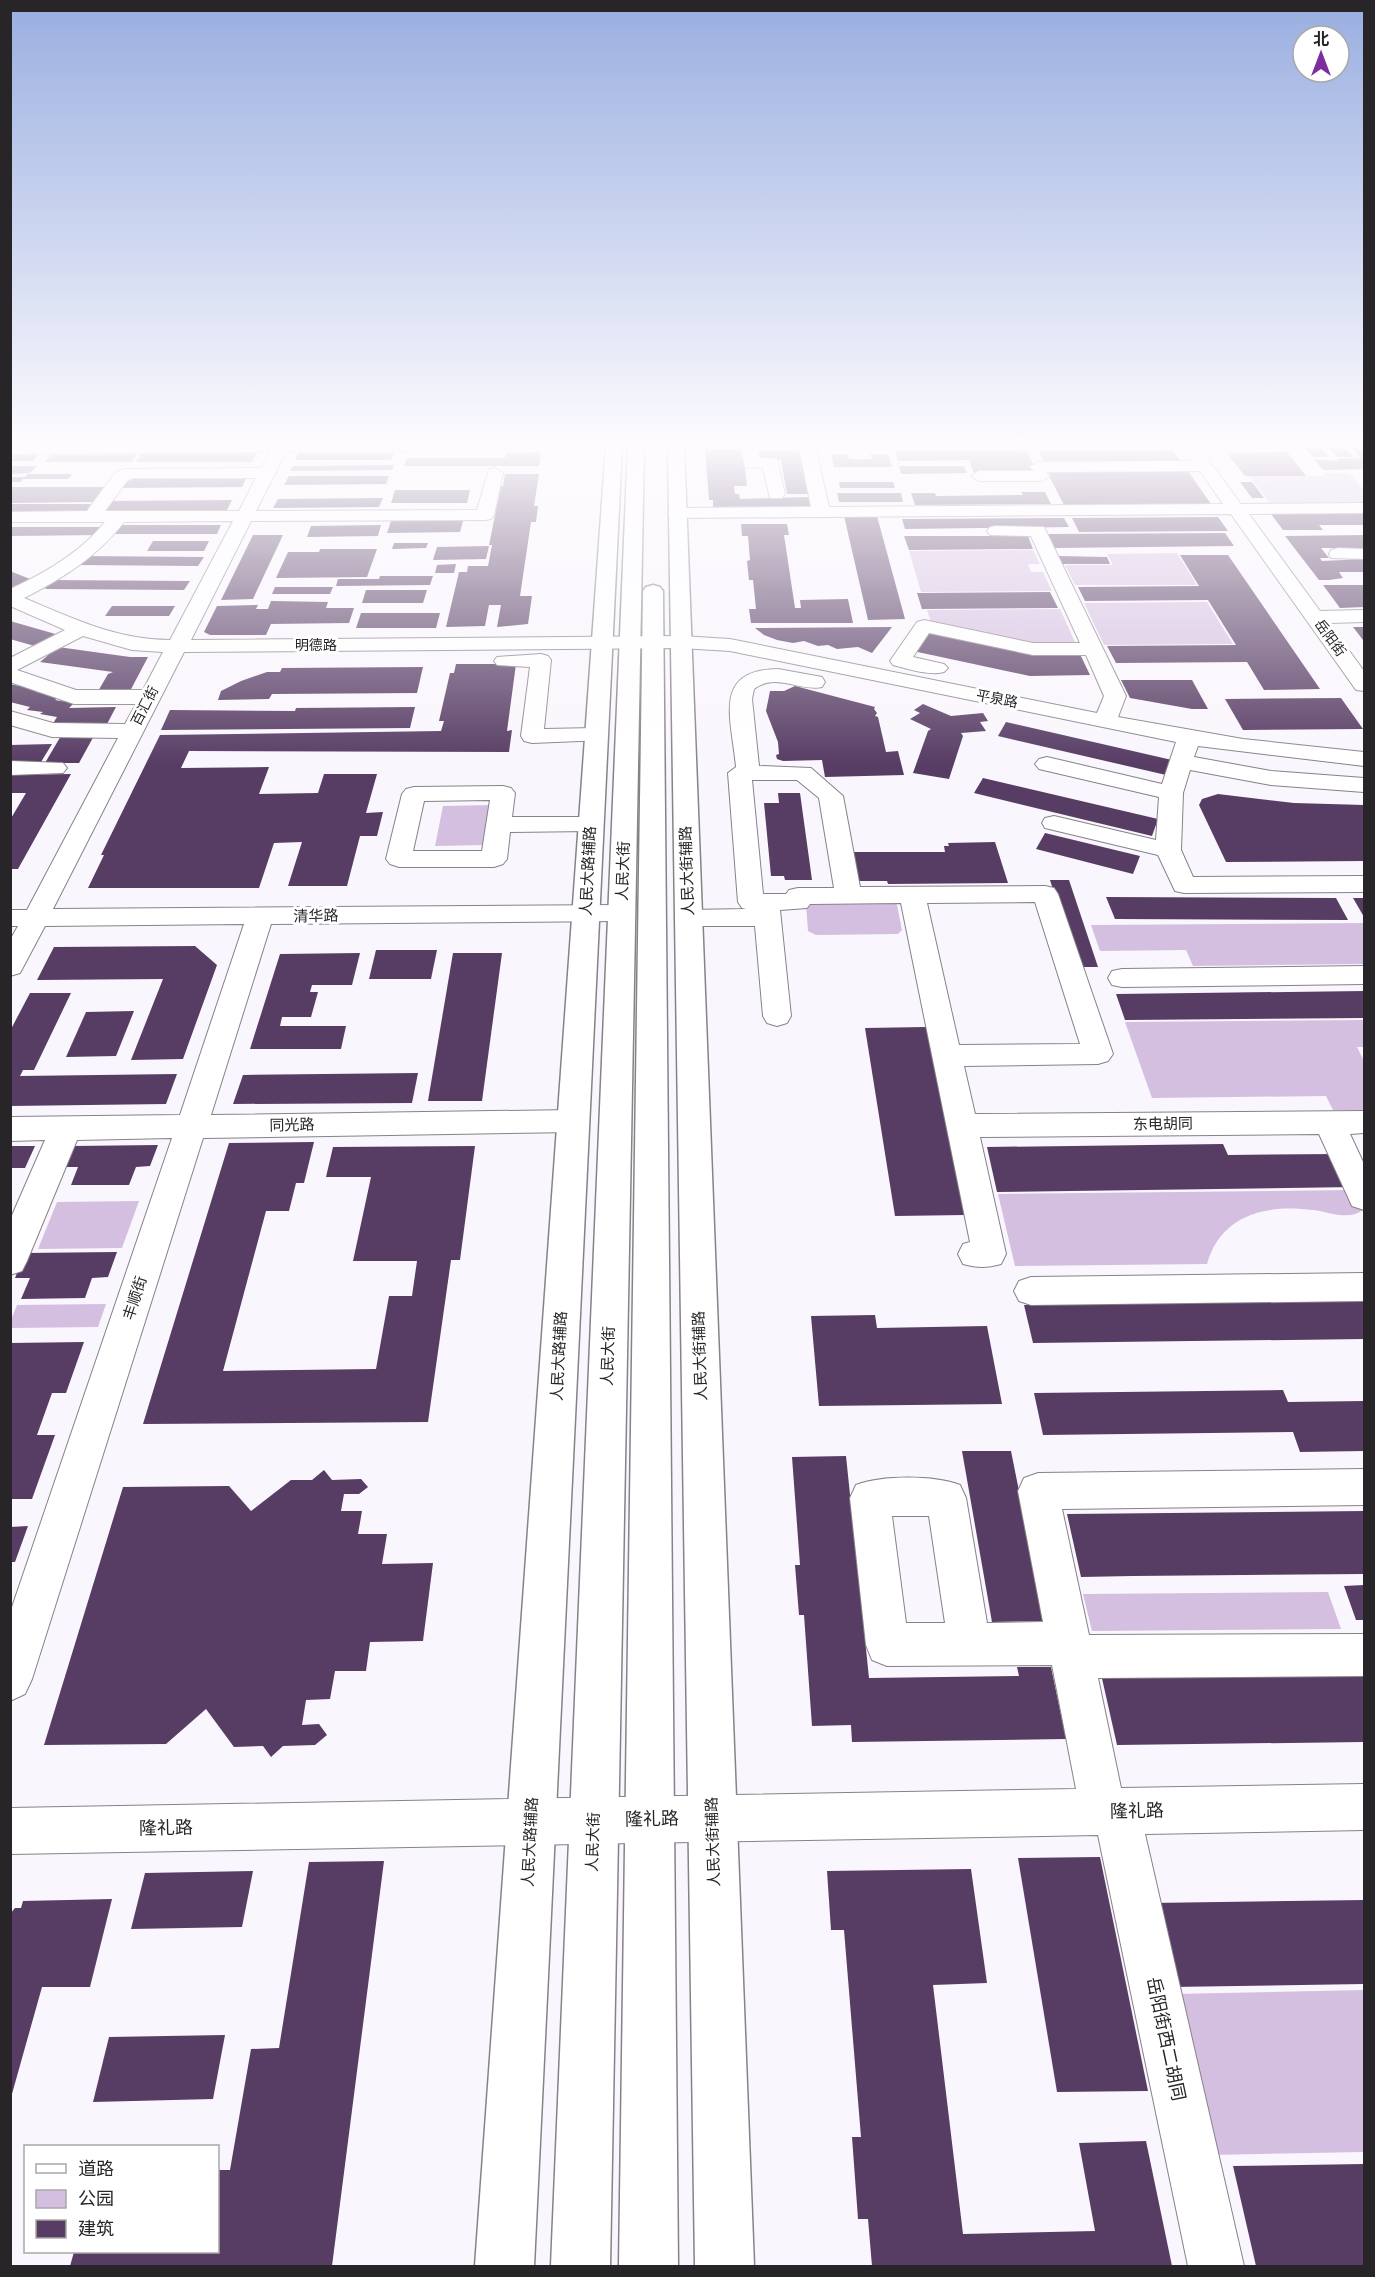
<svg xmlns="http://www.w3.org/2000/svg" width="1375" height="2277" viewBox="0 0 1375 2277" font-family="Figtree,'Noto Sans SC',sans-serif">
  <style>
    .green { fill: #d4bfe0 }
    .building { fill: #573c64 }
    .lines { fill: none; stroke-linecap: round; stroke-linejoin: round }
    .minor-casing { stroke: #868288; stroke-width: 2 }
    .major-casing { stroke: #868288; stroke-width: 3 }
    .minor { fill: #fff; fill-rule: evenodd }
    .major { fill: #fff; fill-rule: evenodd }
    .labels { text-anchor: middle; dominant-baseline: central; stroke-width: 6; stroke-linejoin: round; paint-order: stroke }
    .far-street-label { font-size: 14px; fill: #272528; stroke: #fff }
    .street-label { font-size: 15px; fill: #272528; stroke: #fff }
    .near-street-label { font-size: 18px; fill: #272528; stroke: #fff }
  </style>
  <rect width="100%" height="100%" fill="#faf6fd"/>
  <g class="green">
    <polygon points="1323,473 1349,473 1364,490 1364,502 1270,503 1249,476 1324,476"/>
    <polygon points="1033,550 1040,564 1028,564 1031,572 1043,572 1052,591 921,592 909,551"/>
    <polygon points="1177,553 1197,585 1075,585 1065,565 1113,565 1107,554"/>
    <polygon points="1207,602 1233,644 1104,645 1084,603"/>
    <polygon points="1060,609 1075,642 1016,643 932,625 927,610"/>
    <polygon points="492,805 486,845 435,846 443,806"/>
    <polygon points="894,902 897,905 902,930 898,934 816,935 808,931 806,904"/>
    <polygon points="1364,923 1364,964 1193,966 1186,950 1100,951 1091,925"/>
    <polygon points="1364,1020 1364,1047 1357,1047 1364,1061 1364,1110 1333,1110 1326,1096 1152,1098 1125,1022"/>
    <path d="M1353,1190l10,20c-15,11 -33,2 -50,0 -46,-6 -92,4 -106,54l-192,2 -17,-72z"/>
    <polygon points="139,1201 122,1248 38,1249 57,1202"/>
    <polygon points="106,1304 98,1327 11,1328 11,1320 17,1305"/>
    <polygon points="1328,1592 1341,1629 1092,1631 1083,1594"/>
    <polygon points="1364,1990 1364,2152 1209,2155 1173,1994"/>
  </g>
  <g class="building">
    <polygon points="1304,447 1320,447 1329,457 1313,457"/>
    <polygon points="1328,447 1344,447 1354,457 1337,457"/>
    <polygon points="1351,447 1364,447 1364,469 1323,470 1314,459 1338,461 1337,459 1361,458"/>
    <polygon points="705,449 743,449 747,486 734,486 735,494 739,494 740,499 809,497 811,506 713,507 713,500 709,500"/>
    <polygon points="1172,450 1182,463 1045,464 1038,451"/>
    <polygon points="756,451 800,451 809,494 787,494 781,460 757,460"/>
    <polygon points="895,451 1027,451 1037,472 974,473 969,460 898,461"/>
    <polygon points="541,452 539,466 404,466 407,458 505,458 506,453"/>
    <polygon points="1287,452 1306,476 1245,476 1227,453"/>
    <polygon points="39,453 33,461 11,461 14,457 10,457 10,454"/>
    <polygon points="142,453 257,453 252,462 136,462"/>
    <polygon points="298,453 394,453 391,460 295,460"/>
    <polygon points="137,454 132,462 45,462 51,455"/>
    <polygon points="831,454 848,454 849,459 872,459 870,454 888,454 892,467 834,467"/>
    <polygon points="394,465 392,470 290,471 293,466"/>
    <polygon points="10,466 37,466 30,473 10,474"/>
    <polygon points="899,466 964,466 967,473 901,474"/>
    <polygon points="1188,471 1211,504 1064,505 1047,472"/>
    <polygon points="28,474 72,474 68,479 23,479 21,482 10,482 10,477 25,477"/>
    <polygon points="505,474 539,474 534,506 538,506 536,522 531,522 520,596 532,596 528,624 497,627 501,605 489,605 485,626 446,627 459,572 467,572 468,566 488,566 492,545 489,545 501,486 503,486"/>
    <polygon points="289,476 389,476 386,484 284,485"/>
    <polygon points="247,477 242,487 118,488 125,478"/>
    <polygon points="839,482 893,482 895,488 840,488"/>
    <polygon points="1240,482 1252,482 1264,498 1252,498"/>
    <polygon points="10,487 105,487 94,502 10,503"/>
    <polygon points="395,490 470,490 467,503 391,503"/>
    <polygon points="1021,492 1045,492 1051,504 915,505 911,493 935,493 936,496 1023,495"/>
    <polygon points="837,493 901,493 903,502 839,502"/>
    <polygon points="383,498 379,507 273,508 278,499"/>
    <polygon points="232,500 227,510 102,510 109,501"/>
    <polygon points="10,504 93,504 88,511 10,511"/>
    <polygon points="1271,514 1364,514 1364,525 1319,525 1323,530 1283,530"/>
    <polygon points="844,516 877,516 905,619 868,620"/>
    <polygon points="1218,517 1228,531 1079,532 1072,518"/>
    <polygon points="1064,518 1069,527 905,529 902,519"/>
    <polygon points="391,521 463,521 460,532 387,533"/>
    <polygon points="741,524 787,524 789,535 784,535 795,608 801,608 800,600 848,599 853,623 751,623 749,609 756,609 753,580 749,580 747,561 750,560 748,536 742,536"/>
    <polygon points="121,525 221,525 217,534 115,534"/>
    <polygon points="381,525 378,536 307,537 311,526"/>
    <polygon points="10,527 105,527 99,535 10,536"/>
    <polygon points="1225,533 1234,546 1053,548 1047,534"/>
    <polygon points="253,535 283,535 253,599 221,600"/>
    <polygon points="1364,535 1364,548 1321,548 1329,558 1320,558 1322,561 1364,559 1364,572 1339,572 1343,578 1329,580 1319,580 1285,536"/>
    <polygon points="904,536 1028,536 1033,549 909,550"/>
    <polygon points="153,541 209,541 204,551 147,551"/>
    <polygon points="394,543 428,543 426,548 392,549"/>
    <polygon points="489,546 486,559 433,560 437,547"/>
    <polygon points="320,549 377,549 367,577 276,578 288,552 319,552"/>
    <polygon points="1180,555 1228,555 1320,689 1264,690 1247,662 1116,663 1107,646 1236,645 1208,600 1085,601 1078,587 1199,586"/>
    <polygon points="82,556 204,557 198,566 76,565"/>
    <polygon points="1058,556 1107,557 1110,564 1062,564"/>
    <polygon points="456,564 454,573 435,573 437,565"/>
    <polygon points="10,571 35,581 17,589 10,586"/>
    <polygon points="380,576 433,576 430,585 336,586 338,579 379,579"/>
    <polygon points="51,580 190,581 184,590 45,589"/>
    <polygon points="1323,585 1364,585 1364,607 1340,608"/>
    <polygon points="275,587 333,587 330,594 272,594"/>
    <polygon points="366,590 427,590 423,603 362,603"/>
    <polygon points="1050,592 1058,608 922,609 917,593"/>
    <polygon points="271,601 328,602 326,608 354,608 349,623 271,624 266,635 210,635 204,632 217,606 258,605 256,609 268,609"/>
    <polygon points="112,606 175,606 169,616 105,616"/>
    <polygon points="361,613 440,613 436,628 356,628"/>
    <polygon points="10,621 59,635 38,647 10,639"/>
    <polygon points="892,627 872,653 858,647 837,649 828,645 818,646 804,641 793,643 777,640 764,635 755,628"/>
    <polygon points="1353,627 1364,627 1364,640 1363,640"/>
    <polygon points="927,630 1079,652 1090,675 1030,676 913,651"/>
    <polygon points="58,647 130,657 148,657 129,693 97,693 108,674 113,672 40,662"/>
    <polygon points="456,664 516,664 507,731 512,730 509,752 189,751 181,768 269,767 259,794 318,793 324,774 377,774 366,813 383,812 377,836 360,836 347,886 288,886 302,842 274,843 259,888 88,888 104,855 101,855 160,735 441,731 444,721 439,721 450,673 454,673"/>
    <polygon points="423,667 417,693 272,694 269,699 218,700 221,691 241,681 267,672 280,672 282,668"/>
    <polygon points="1121,680 1192,680 1208,709 1192,709 1130,698"/>
    <polygon points="10,684 38,690 36,692 58,698 55,700 74,703 69,708 116,707 107,724 52,725 57,717 40,714 43,712 27,710 30,707 10,702"/>
    <polygon points="795,686 875,707 874,709 877,713 875,716 878,717 886,752 898,751 904,775 825,777 822,760 783,761 777,759 776,755 779,754 778,742 766,711 770,691 784,691"/>
    <polygon points="1341,698 1363,729 1243,730 1225,699"/>
    <polygon points="923,704 951,716 983,713 988,721 980,722 986,731 961,733 963,736 949,779 913,773 928,731 931,729 910,719 920,713 914,710"/>
    <polygon points="415,707 410,728 161,730 170,710 295,711 296,708"/>
    <polygon points="1006,722 1172,760 1166,775 998,736"/>
    <polygon points="62,734 95,734 79,763 45,763"/>
    <polygon points="52,744 41,762 10,762 10,745"/>
    <polygon points="71,774 18,869 10,869 10,820 26,793 10,793 10,775"/>
    <polygon points="983,778 1158,819 1152,836 974,793"/>
    <polygon points="778,793 800,793 812,880 785,880 784,876 771,876 764,803 779,803"/>
    <polygon points="1218,794 1294,803 1364,805 1364,861 1226,862 1199,805 1202,799"/>
    <polygon points="1045,833 1140,856 1133,874 1036,849"/>
    <polygon points="995,842 1008,883 888,884 887,881 857,881 853,852 945,852 944,846 949,846 948,843"/>
    <polygon points="1050,880 1069,880 1098,967 1077,967"/>
    <polygon points="1106,897 1336,898 1348,920 1115,919"/>
    <polygon points="1353,898 1364,898 1364,917"/>
    <polygon points="195,946 217,965 183,1059 131,1060 163,979 37,980 54,947"/>
    <polygon points="376,950 437,950 431,979 369,979"/>
    <polygon points="360,953 352,985 312,985 310,992 318,992 311,1017 282,1017 280,1026 346,1026 341,1049 250,1049 280,954"/>
    <polygon points="453,953 502,953 482,1101 428,1101"/>
    <polygon points="1364,991 1364,1018 1125,1020 1116,994"/>
    <polygon points="30,993 71,993 34,1070 23,1070 20,1076 177,1074 166,1104 10,1106 10,1031"/>
    <polygon points="134,1011 116,1056 66,1057 86,1012"/>
    <polygon points="926,1027 965,1215 895,1216 865,1028"/>
    <polygon points="418,1073 412,1103 233,1104 243,1075"/>
    <polygon points="314,1142 304,1183 296,1183 289,1211 266,1211 223,1371 376,1369 389,1296 412,1296 417,1261 353,1261 371,1177 326,1177 333,1147 475,1146 460,1260 451,1260 428,1422 143,1424 229,1143"/>
    <polygon points="1223,1144 1228,1155 1338,1154 1355,1187 997,1192 987,1147"/>
    <polygon points="158,1145 150,1166 136,1167 129,1185 71,1185 78,1167 63,1167 73,1146"/>
    <polygon points="10,1146 35,1146 25,1168 10,1168"/>
    <polygon points="117,1252 108,1277 92,1278 85,1298 21,1299 30,1278 15,1278 25,1253"/>
    <polygon points="1364,1300 1364,1339 1033,1343 1024,1305"/>
    <polygon points="875,1315 877,1328 987,1326 1002,1404 819,1406 811,1316"/>
    <polygon points="84,1342 66,1393 52,1393 37,1435 55,1435 32,1499 10,1499 10,1343"/>
    <polygon points="1283,1390 1288,1402 1364,1401 1364,1451 1300,1452 1293,1432 1043,1435 1034,1393"/>
    <polygon points="962,1451 1011,1451 1045,1621 992,1622"/>
    <polygon points="846,1456 869,1678 1019,1676 1017,1667 1051,1667 1066,1739 852,1742 851,1725 812,1726 804,1615 799,1615 795,1565 800,1565 792,1457"/>
    <polygon points="324,1470 332,1480 361,1479 368,1487 359,1494 344,1494 341,1511 362,1511 358,1534 387,1534 382,1564 433,1563 423,1641 370,1642 366,1671 335,1671 330,1699 306,1700 302,1725 319,1724 327,1735 315,1745 283,1746 271,1757 263,1746 234,1747 206,1709 166,1744 44,1745 123,1487 229,1486 251,1511 291,1480 312,1480"/>
    <polygon points="1364,1511 1364,1574 1132,1576 1081,1577 1067,1514"/>
    <polygon points="28,1526 15,1562 10,1562 10,1527"/>
    <polygon points="1364,1585 1364,1620 1356,1620 1344,1586"/>
    <polygon points="1364,1671 1364,1742 1117,1745 1101,1674"/>
    <polygon points="1100,1857 1148,2091 1057,2092 1018,1858"/>
    <polygon points="384,1861 332,2266 70,2266 74,2252 218,2252 218,2170 230,2170 251,2049 279,2048 309,1862"/>
    <polygon points="971,1869 987,1983 933,1985 963,2234 1095,2231 1079,2143 1146,2141 1172,2266 872,2266 868,2219 858,2219 852,2137 861,2137 844,1930 831,1930 827,1871"/>
    <polygon points="253,1871 242,1927 131,1929 145,1873"/>
    <polygon points="112,1899 90,1987 42,1987 10,2101 10,1914 15,1908 21,1908 23,1901"/>
    <polygon points="1364,1900 1364,1984 1170,1987 1151,1903"/>
    <polygon points="225,2035 213,2099 93,2102 109,2037"/>
    <polygon points="1364,2164 1364,2266 1256,2266 1233,2166"/>
  </g>
  <g class="lines">
    <g class="minor-casing">
      <g id="minor">
        <path d="M10,446h407l-8,5 -123,1 -30,59 221,-1 12,-41 6,-1 8,5 -9,42 -3,4 -6,1 -234,1 -60,119 490,-4 49,3 367,74 7,-17 -18,-41h-53l-104,-22 -16,24 31,7 4,4 -4,4c-15,4 -36,-3 -51,-7l-3,-4 27,-39 7,-2 109,23h47l-49,-107 -41,-1 -3,-4 3,-4 6,-1 48,1 82,169 -8,21 125,22 121,13v14l-166,-20 -4,11 77,14 93,7v14l-93,-7 -81,-15 -7,23 -2,57 12,27 171,-1v16l-180,1 -9,-2 -17,-36 -113,-27 -3,-5 3,-5 9,-2 102,24 3,-43 -120,-28 -4,-5 4,-5 8,-2 115,27 14,-42 -446,-91 -49,-3 -497,4 -131,257 568,-4 9,2 4,6 -4,6 -9,2 -350,3 -60,191 362,-5 11,3 5,8 -5,8 -11,3 -370,6 -171,541 -7,15 -15,7v-88l162,-475 -95,2 -50,121 -5,10 -12,4v-55l35,-80 -35,1v-24l170,-2 64,-191 -199,2 -25,47 -10,3v-36l8,-14h-8v-16h17l91,-172 -66,-1 -42,-12v-14l43,12 72,1 11,-20h-62l-64,-22v-24l55,-28 -55,-24v-17c35,-16 71,-37 95,-67h-95v-10l77,-1 28,-38 9,-4 137,-1 9,-16 -260,2zM133,478h123l-17,33h-134l22,-30zM233,521l-63,119c-53,0 -98,-22 -146,-42 38,-19 74,-42 100,-76zM83,636l49,14 31,2 -20,38h-67l-59,-20z"/>
        <polygon points="741,446 757,446 759,458 777,459 785,494 782,498 770,498 763,468 745,467"/>
        <polygon points="799,446 815,446 829,507 1223,504 1200,471 1046,472 1050,476 1042,481 979,481 971,476 979,471 1034,471 1030,467 1038,462 1193,461 1182,446 1198,446 1241,504 1364,503 1364,513 1249,514 1320,611 1364,610 1364,622 1329,623 1364,671 1364,691 1356,690 1231,514 677,518 671,517 668,513 671,509 677,508 811,507"/>
        <polygon points="1338,548 1364,549 1364,559 1331,558 1329,554 1331,550"/>
        <polygon points="541,654 548,656 551,660 544,729 596,728 604,730 607,735 604,740 532,743 524,741 521,736 530,667 497,665 494,661 497,657"/>
        <path d="M778,669l44,8 3,5 -3,5c-23,5 -46,-15 -68,2l-2,10 7,67 52,2 32,28 17,91 185,-1 9,2 4,6 55,160 -5,7 -10,3 -134,2 11,48 389,-3v22l-14,1 14,30v46l-12,-4 -33,-72 -339,3 26,117 -5,10c-14,4 -24,4 -38,0l-5,-10 5,-10 7,-2 -69,-339 -91,1 -3,4 -27,2 11,106 -4,7 -10,3 -10,-3 -4,-7 -8,-90h-67l-9,-2 -4,-6 4,-6 9,-2 58,-1 -4,-1 -4,-6 -10,-129 8,-6c-4,-47 -25,-97 42,-98zM752,780h45l22,18 15,90h-36l-9,2 -3,4h-23zM1035,902l45,142 -121,1 -32,-142z"/>
        <polygon points="10,761 63,763 67,768 63,773 10,775"/>
        <path d="M503,786l8,2 4,5 -3,24h79l9,2 3,5 -3,5 -9,2 -81,1 -3,27 -4,5 -9,3h-95l-9,-3 -4,-5 16,-65 4,-5 8,-2zM490,800l-8,51h-69l11,-50z"/>
        <polygon points="1364,966 1364,984 1122,987 1112,985 1108,978 1112,971 1122,969"/>
        <polygon points="1364,1273 1364,1301 1031,1305 1019,1301 1014,1291 1019,1281 1031,1277"/>
        <path d="M1364,1469v36l-302,4 27,126 275,-1v42l-266,2 23,110 243,-4v46l-219,4 99,432h-56l-90,-431 -1088,19v-46l1066,-19 -24,-124 -165,1 -15,-6 -6,-15 -16,-147 6,-13c25,-10 79,-10 104,0l6,13 21,125 56,-1 -25,-131 6,-13 14,-5zM892,1516h37l16,107h-39z"/>
      </g>
    </g>
    <g class="major-casing">
      <g id="major">
        <polygon points="606,446 622,446 534,2266 475,2266"/>
        <polygon points="628,446 644,446 610,2266 551,2266"/>
        <polygon points="668,446 684,446 754,2266 695,2266"/>
        <polygon points="653,585 660,587 663,591 678,2266 619,2266 643,591 646,587"/>
      </g>
    </g>
    <use href="#minor" class="minor"/>
    <use href="#major" class="major"/>
  </g>
  <linearGradient id="sky" x2="0" y2="1"><stop stop-color="#99aee0"/><stop offset="0.58" stop-color="#fdfbfe"/><stop offset="1" stop-color="#fdfbfe" stop-opacity="0"/></linearGradient>
  <rect width="1375" height="765" fill="url(#sky)"/>
  <g class="labels">
    <g class="far-street-label">
      <text transform="translate(1330 638) rotate(54)">岳阳街</text>
      <text x="316" y="645">明德路</text>
      <text transform="translate(997 699) rotate(11)">平泉路</text>
      <text transform="translate(145 706) rotate(-63)">百汇街</text>
    </g>
    <g class="street-label">
      <text transform="translate(588 871) rotate(-87)">人民大路辅路</text>
      <text transform="translate(623 871) rotate(-88)">人民大街</text>
      <text transform="translate(687 871) rotate(-92)">人民大街辅路</text>
      <text transform="translate(316 916) rotate(-1)">清华路</text>
      <text transform="translate(1163 1124) rotate(-1)">东电胡同</text>
      <text transform="translate(292 1125) rotate(-1)">同光路</text>
      <text transform="translate(135 1298) rotate(-72)">丰顺街</text>
      <text transform="translate(559 1356) rotate(-87)">人民大路辅路</text>
      <text transform="translate(608 1356) rotate(-88)">人民大街</text>
      <text transform="translate(700 1356) rotate(-92)">人民大街辅路</text>
      <text transform="translate(530 1842) rotate(-87)">人民大路辅路</text>
      <text transform="translate(593 1842) rotate(-88)">人民大街</text>
      <text transform="translate(713 1842) rotate(-92)">人民大街辅路</text>
    </g>
    <g class="near-street-label">
      <text transform="translate(1137 1811) rotate(-1)">隆礼路</text>
      <text transform="translate(652 1819) rotate(-1)">隆礼路</text>
      <text transform="translate(166 1828) rotate(-1)">隆礼路</text>
      <text transform="translate(1166 2039) rotate(78)">岳阳街西二胡同</text>
    </g>
  </g>
  <rect width="1375" height="2277" fill="none" stroke="#272528" stroke-width="24"/>
  <rect x="24" y="2145" width="195" height="108" fill="#ffffff" stroke="#a9a8a9" stroke-width="1.5"/>
  <rect x="36" y="2164" width="30" height="9" fill="#ffffff" stroke="#a9a8a9" stroke-width="1.5"/>
  <text x="78" y="2175" font-size="18" fill="#272528">道路</text>
  <rect x="36" y="2190" width="30" height="18" fill="#d4bfe0" stroke="#a9a8a9" stroke-width="1.5"/>
  <text x="78" y="2205" font-size="18" fill="#272528">公园</text>
  <rect x="36" y="2220" width="30" height="18" fill="#573c64" stroke="#a9a8a9" stroke-width="1.5"/>
  <text x="78" y="2235" font-size="18" fill="#272528">建筑</text>
  <g transform="translate(1321 54)"><circle r="28" fill="#ffffff" stroke="#a9a8a9" stroke-width="1.5"/>
  <path d="M0-4.5L10 22L0 15L-10 22Z" fill="#7c2d9e"/>
  <text y="-9" font-size="16" font-weight="bold" text-anchor="middle" fill="#272528">北</text>
  </g>
</svg>
